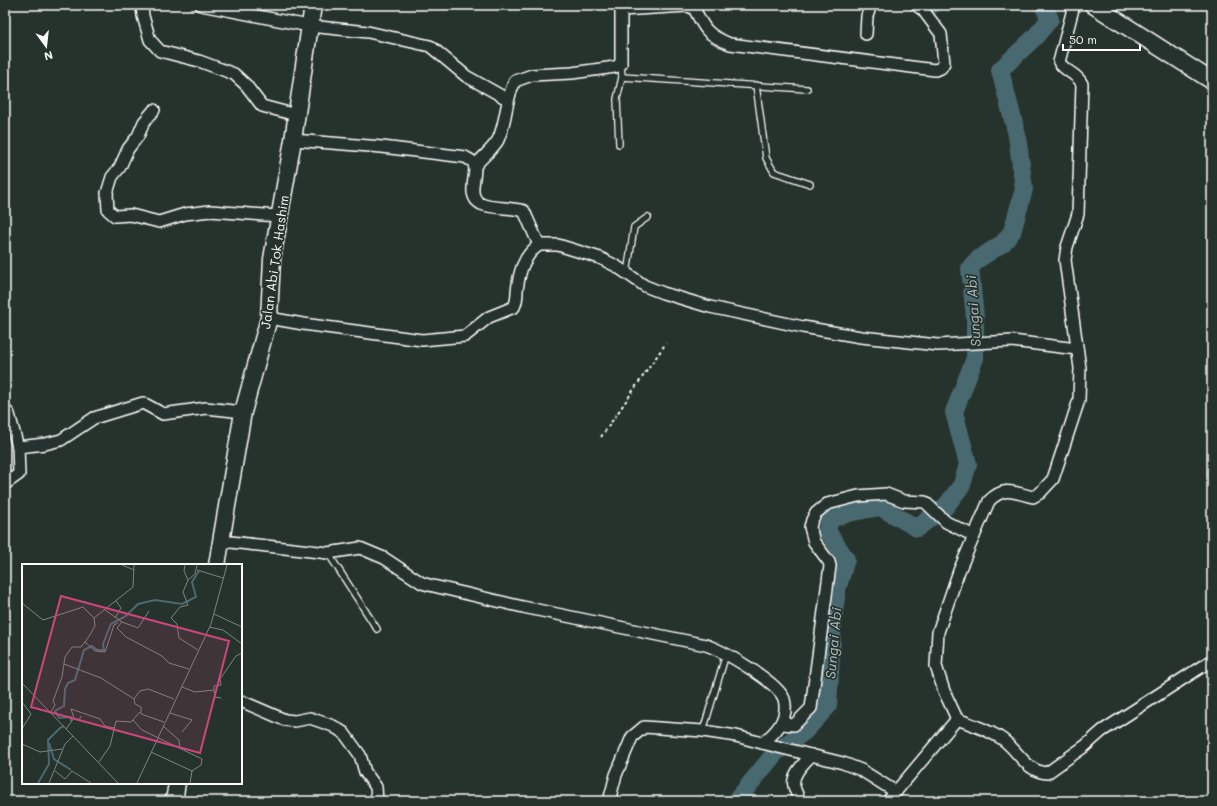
<svg xmlns="http://www.w3.org/2000/svg" width="1217" height="806" viewBox="0 0 1217 806" font-family="Mali,sans-serif">
  <style>
    .lines { fill: none; stroke-linecap: round; stroke-linejoin: round }
    .river { stroke: #4a6971; stroke-width: 18 }
    .lane-casing { stroke: #fff; stroke-width: 8 }
    .street-casing { stroke: #fff; stroke-width: 14 }
    .secondary-casing { stroke: #fff; stroke-width: 19 }
    .path { stroke: #fff; stroke-width: 2; stroke-dasharray: 3 3; stroke-linecap: butt }
    .lane { stroke: #26332d; stroke-width: 5.5 }
    .street { stroke: #26332d; stroke-width: 11 }
    .secondary { stroke: #26332d; stroke-width: 16 }
    .labels { text-anchor: middle; dominant-baseline: central; stroke-width: 3.5; stroke-linejoin: round; paint-order: stroke }
    .street-label { font-size: 13px; fill: #fff; stroke: #26332d }
    .water-label { font-size: 14px; font-style: italic; fill: #aebcbf; stroke: #26332d }
    .inset-river { fill: none; stroke: #4a6971; stroke-width: 2 }
    .inset-road { fill: none; stroke: #7d8581; stroke-width: 1 }
    .view { fill: #ce467c; fill-opacity: 0.15; stroke: #ce467c; stroke-width: 2 }
    .inset-edge { fill: none; stroke: #fff; stroke-width: 2 }
  </style>
  <rect width="100%" height="100%" fill="#26332d"/>
  <filter id="ink" filterUnits="userSpaceOnUse"><feTurbulence type="fractalNoise" baseFrequency=".025" numOctaves="2"/><feDisplacementMap in="SourceGraphic" scale="8" xChannelSelector="R" yChannelSelector="G"/><feConvolveMatrix kernelMatrix="1 2 1 2 8 2 1 2 1" color-interpolation-filters="sRGB"/></filter>
  <g filter="url(#ink)">
    <g class="lines">
      <g class="river">
        <polyline points="929,5 932,5"/>
        <polyline points="736,801 776,752 805,731 828,706 833,619 837,590 846,559 827,531 830,519 853,512 880,507 917,528 946,506 962,485 968,464 954,412 975,358 975,318 970,268 977,260 1003,243 1012,232 1024,189 1017,135 1000,70 1035,37 1050,19 1043,5"/>
      </g>
      <g class="lane-casing">
        <g id="lane">
          <polyline points="622,77 807,89"/>
          <polyline points="756,85 766,158 774,172 810,184"/>
          <polyline points="619,144 617,99 622,77 621,64"/>
          <polyline points="627,274 634,227 648,217"/>
          <polyline points="328,553 377,629"/>
          <polyline points="703,731 726,654"/>
        </g>
      </g>
      <g class="street-casing">
        <g id="street">
          <polyline points="142,5 143,16 150,40 160,51 199,61 234,74 246,85 262,106 296,115"/>
          <polyline points="201,5 309,26 368,32 430,46 466,76 507,99"/>
          <path d="M1074,5l-15,57c6,10 18,11 23,22l-4,130 -11,33 -2,13 15,108 -1,32 -26,79 -13,14 -7,4c-18,-4 -28,-12 -44,4l-30,70 -21,61 -2,34 8,25 13,28c14,5 29,10 42,18 18,10 26,35 48,36l38,-27 17,-15 110,-71"/>
          <path d="M621,10l66,-4 7,2c10,21 13,27 36,36l205,26 6,-2 3,-5 -3,-29 -18,-24 -7,-5"/>
          <polyline points="866,34 867,16 871,5"/>
          <polyline points="154,110 144,122 138,136 128,149 120,167 112,177 107,193 108,210 115,216 131,215 159,222 185,214 210,211 278,216"/>
          <path d="M475,166c6,-8 18,-17 23,-26 9,-19 7,-40 17,-59l17,-6 40,-2 43,-6 6,-3v-59"/>
          <polyline points="539,245 558,245 600,258 616,266 645,286 663,293 710,307 803,327 861,337 938,345 1012,341 1077,349"/>
          <path d="M269,318l34,6 119,16 43,-4 24,-19 25,-10c3,-6 3,-10 3,-16 2,-18 6,-35 22,-46l-15,-34c-12,-4 -32,-2 -43,-7 -17,-9 -1,-32 -8,-42 -2,-2 -5,-3 -8,-5l-83,-10 -89,-7"/>
          <polyline points="5,410 9,414 18,447"/>
          <polyline points="5,484 19,474 18,447 45,444 61,440 94,418 143,403 163,414 206,408 243,412"/>
          <path d="M222,541l106,12 32,-5 24,10 38,25 7,2 94,22 183,38c17,6 72,37 78,54 5,19 -8,34 -22,44l-26,-7 -33,-5 -59,-4 -12,10 -16,38 -7,26"/>
          <polyline points="241,701 285,720 295,721 310,718 333,726 344,733 360,755 365,772 376,787 377,801"/>
          <polyline points="782,724 794,725 811,708 830,566 829,562 814,542 810,527 812,520 816,513 827,504 858,496 886,494 904,501 925,502 946,522 974,536"/>
          <polyline points="762,743 843,763 861,770 896,792"/>
          <path d="M800,801c-2,-5 -5,-10 -6,-15 -3,-12 11,-23 17,-31"/>
          <polyline points="888,801 957,719"/>
        </g>
      </g>
      <g class="secondary-casing">
        <g id="secondary">
          <polyline points="1093,5 1212,81"/>
          <polyline points="217,565 243,412 269,318 272,259 293,140 313,5"/>
          <polyline points="174,801 177,783"/>
        </g>
      </g>
      <polyline class="path" points="601,437 666,343"/>
      <use href="#lane" class="lane"/>
      <use href="#street" class="street"/>
      <use href="#secondary" class="secondary"/>
    </g>
  </g>
  <g class="labels">
    <g class="street-label">
      <text transform="translate(274 262) rotate(-82)">Jalan Abi Tok Hashim</text>
    </g>
    <g class="water-label">
      <text transform="translate(973 311) rotate(-94)">Sungai Abi</text>
      <text transform="translate(833 643) rotate(-85)">Sungai Abi</text>
    </g>
  </g>
  <g transform="translate(22 564)">
    <rect width="220" height="220" fill="#26332d"/>
    <path class="inset-river" d="M49,157v-4l-12,1 -4,-7 9,-5 1,-17 3,-6 7,-3 9,-30 8,-4 5,4h7l-1,-6 8,-20 15,-8 12,-12 17,-4 27,4 14,-7 -4,-15 7,-11M27,179l5,16 17,11M16,219l11,-19 -1,-24 12,-12 4,-2"/>
    <path class="inset-road" d="M100,1l12,5M163,1l-1,6 4,9 -5,12 5,13 -8,2 -9,11 6,6 2,14 19,12M175,6l26,8M166,16l7,-6 2,-9M0,39l21,17 40,-13 11,11 1,8 -7,12 -7,9h-9l-7,10 -3,20 -9,24 2,4 -5,8M83,46l17,12M127,47l-11,17 -16,-6 -5,6 9,9 36,19 7,7 20,6M192,50l28,13M72,54l39,-31 1,-22M93,54l6,-10 -5,-7M187,63l14,3 19,14M63,78l10,9 10,1 9,-27 4,-2M42,100l37,14 33,21M0,119l96,100M160,123l13,5 19,-2v-4l7,-1 -1,-6 16,-23 6,-3M192,126l1,7 6,1M0,138l9,12 -9,15M148,149l22,7 -10,12M59,152l-2,4 -5,-2 -3,-9 29,10 5,7 9,2M111,156l9,10 60,29 -1,6 -9,6M142,158l-23,-8v-7l-6,-3 -1,-5 6,-8 8,-2 26,10M141,162l16,14 1,8M44,165l8,-11M0,180l18,8 22,-3M129,188l41,19 -2,12M77,198l11,-16 6,-25 15,1 9,-10M33,207l10,8 7,-8 19,12M27,219l16,-39 8,-8M115,219l74,-159 16,-59"/>
    <path class="view" d="M39,32l168,45 -29,112 -169,-46z"/>
    <rect width="220" height="220" class="inset-edge"/>
  </g>
  <rect width="1217" height="806" fill="none" stroke="#26332d" stroke-width="20"/>
  <rect x="10" y="10" width="1197" height="786" fill="none" stroke="#fff" stroke-width="1.5" filter="url(#ink)"/>
  <g transform="translate(46 46) rotate(165)" stroke="#26332d" stroke-width="3" paint-order="stroke">
  <path d="M0-3L7 15L0 10L-7 15Z" fill="#ffffff"/>
  <text y="-6" font-size="11" font-weight="bold" text-anchor="middle" fill="#ffffff">N</text>
  </g>
  <path d="M1063 44v6h77v-6" fill="none" stroke="#ffffff" stroke-width="2"/>
  <text x="1069" y="44" font-size="12" fill="#ffffff" stroke="#26332d" stroke-width="3" paint-order="stroke">50 m</text>
</svg>
